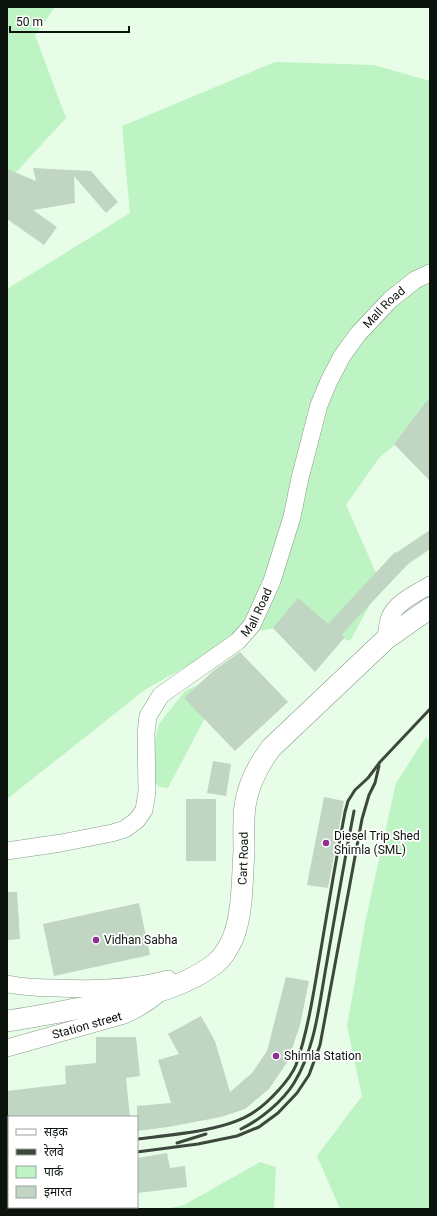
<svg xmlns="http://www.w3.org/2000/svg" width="437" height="1216" viewBox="0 0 437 1216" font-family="Roboto,'Noto Sans Devanagari',sans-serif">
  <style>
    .green { fill: #bef3c3 }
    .building { fill: #c0d5c2 }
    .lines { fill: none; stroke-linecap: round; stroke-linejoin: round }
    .minor-casing { stroke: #869a88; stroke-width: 18 }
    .major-casing { stroke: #869a88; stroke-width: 22 }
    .minor { stroke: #fff; stroke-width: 17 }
    .major { stroke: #fff; stroke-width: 21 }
    .rail { stroke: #3d473d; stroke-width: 3 }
    .poi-dot { fill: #912d93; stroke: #fff; stroke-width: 1.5 }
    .labels { text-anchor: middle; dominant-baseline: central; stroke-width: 3.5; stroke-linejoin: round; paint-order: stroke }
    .street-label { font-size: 12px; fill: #0c130c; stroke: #fff }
    .poi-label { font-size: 12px; fill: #0c130c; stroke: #fff; text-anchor: start }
  </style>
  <rect width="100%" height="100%" fill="#e7fde8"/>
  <g class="green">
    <polygon points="7,7 55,7 35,35 66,118 7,182"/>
    <polygon points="275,62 374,65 430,81 430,415 379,458 346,505 381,584 350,641 300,624 246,633 146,689 7,799 7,289 130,213 122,126"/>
    <polygon points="220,675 207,714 168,788 159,787 146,773 159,724 185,691"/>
    <polygon points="426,737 430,742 430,1209 340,1209 317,1156 362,1096 347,1026 366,918 396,783"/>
    <polygon points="260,1162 276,1167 274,1209 165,1209 184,1205"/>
  </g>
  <g class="building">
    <polygon points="33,168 91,171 118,202 106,213 74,176 75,203 33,210 57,227 44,245 7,219 7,169 36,181"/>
    <polygon points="430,397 430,481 394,444"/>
    <polygon points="430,530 430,549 408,564 341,635 345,637 315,672 273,628 298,598 328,624 395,552 396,553"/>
    <polygon points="240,652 288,702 235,751 184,698 213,671"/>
    <polygon points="213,761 231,764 226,796 207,793"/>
    <polygon points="324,797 344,801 328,888 307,885"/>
    <rect x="186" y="799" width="30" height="62"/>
    <polygon points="7,892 17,892 20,939 7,940"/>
    <polygon points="139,903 150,955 54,976 43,924"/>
    <polygon points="286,977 309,981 300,1025 288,1061 269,1089 245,1109 221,1117 168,1127 137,1131 137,1106 171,1103 158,1060 179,1054 168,1034 201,1016 215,1041 230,1092 252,1073 267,1051"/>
    <polygon points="96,1037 136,1037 140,1076 126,1078 130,1117 7,1117 7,1091 66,1084 65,1066 96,1063"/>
    <polygon points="167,1153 170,1168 185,1166 187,1187 137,1193 137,1158"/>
  </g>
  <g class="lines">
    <g class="minor-casing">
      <g id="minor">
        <path d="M386,639c1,-7 1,-15 4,-22 6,-15 27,-24 40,-32"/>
        <path id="s1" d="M7,851l54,-8 51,-10 13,-4 12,-9 7,-10 3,-18 -1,-59 2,-17 13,-21 77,-54 14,-16 20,-44 20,-64 8,-39 19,-73 10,-24 13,-25 16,-22 32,-34 25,-20 15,-7"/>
        <path d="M7,984c16,3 32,4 49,4 38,2 75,1 112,-9"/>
        <path id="s2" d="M7,1048l117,-33c14,-6 24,-12 35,-22"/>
      </g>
    </g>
    <g class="major-casing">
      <g id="major">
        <path id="s3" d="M7,1021c21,-3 42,-7 63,-11 47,-8 107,-16 146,-47 7,-6 13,-16 17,-25 10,-25 9,-59 11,-87 0,-15 -1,-31 1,-45 3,-21 14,-42 26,-58l115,-109 44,-31"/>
      </g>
    </g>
    <use href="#minor" class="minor"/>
    <use href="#major" class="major"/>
    <g class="rail">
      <path d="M241,1129c19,-9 42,-28 53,-46 21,-34 25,-77 32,-116 9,-52 18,-104 28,-156"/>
      <path d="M137,1139c33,-4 90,-8 117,-27 14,-9 36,-32 42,-47 12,-34 18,-75 24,-110 8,-48 16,-95 25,-143l3,-11 7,-11 13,-12 12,-16 50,-53"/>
      <polyline points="177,1143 206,1134"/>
      <polyline points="137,1152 198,1144 237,1136 259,1127 278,1113 297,1093 309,1075 320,1045 362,819 369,795 375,783 379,766"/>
      <polyline points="7,1153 9,1153"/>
      <polyline points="7,1164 9,1163"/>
    </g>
  </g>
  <g class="poi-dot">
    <circle cx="326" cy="843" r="4"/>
    <circle cx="96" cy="940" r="4"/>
    <circle cx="276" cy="1056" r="4"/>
  </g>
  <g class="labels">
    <g class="street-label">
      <text stroke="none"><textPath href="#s1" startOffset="731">Mall Road</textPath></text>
      <text stroke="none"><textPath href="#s1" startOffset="395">Mall Road</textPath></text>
      <text stroke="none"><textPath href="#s3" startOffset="330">Cart Road</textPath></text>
      <text stroke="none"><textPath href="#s2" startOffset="83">Station street</textPath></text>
    </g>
    <g class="poi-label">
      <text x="334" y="836">Diesel Trip Shed<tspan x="334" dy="14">Shimla (SML)</tspan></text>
      <text x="104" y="940">Vidhan Sabha</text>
      <text x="284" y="1056">Shimla Station</text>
    </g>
  </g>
  <rect width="437" height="1216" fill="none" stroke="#0c130c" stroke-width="16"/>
  <rect x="8" y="1116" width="130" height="92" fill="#ffffff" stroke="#9ea19e"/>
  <rect x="16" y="1129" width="20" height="6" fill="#ffffff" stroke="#9ea19e"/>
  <text x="44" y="1136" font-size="12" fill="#0c130c">सड़क</text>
  <rect x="16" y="1149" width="20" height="6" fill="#3d473d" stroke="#9ea19e"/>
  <text x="44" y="1156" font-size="12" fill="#0c130c">रेलवे</text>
  <rect x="16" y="1166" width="20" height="12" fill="#bef3c3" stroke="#9ea19e"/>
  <text x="44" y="1176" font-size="12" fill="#0c130c">पार्क</text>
  <rect x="16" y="1186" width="20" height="12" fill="#c0d5c2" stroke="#9ea19e"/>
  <text x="44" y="1196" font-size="12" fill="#0c130c">इमारत</text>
  <path d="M10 26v6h119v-6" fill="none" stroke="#0c130c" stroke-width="2"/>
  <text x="16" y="26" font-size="12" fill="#0c130c" stroke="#ffffff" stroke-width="3" paint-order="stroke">50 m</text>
</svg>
